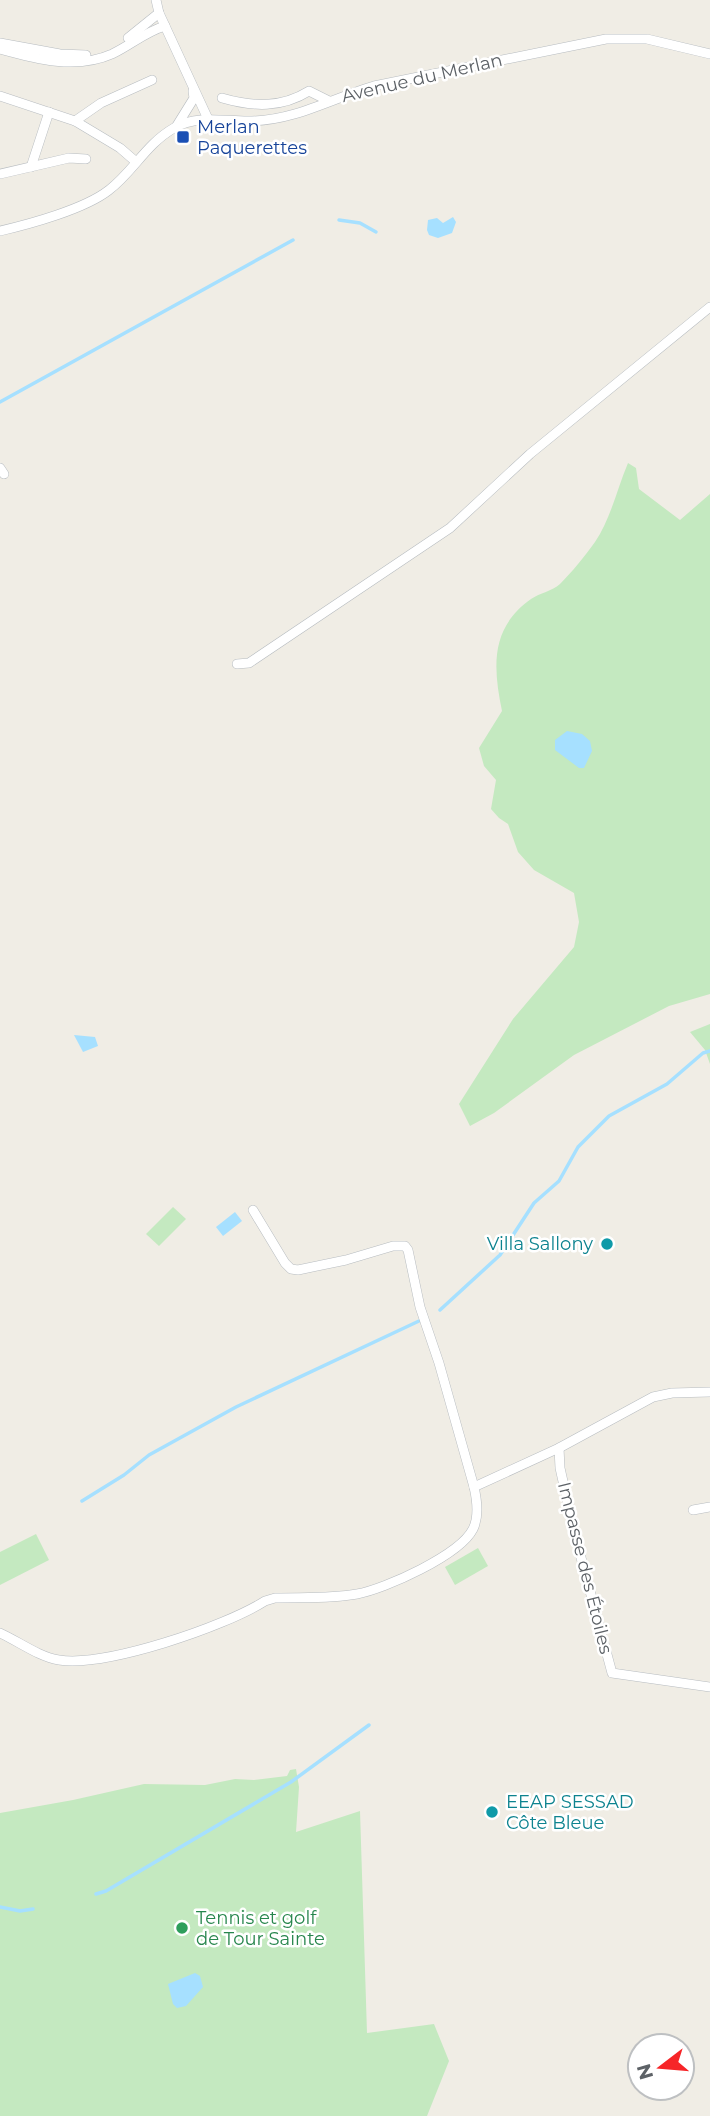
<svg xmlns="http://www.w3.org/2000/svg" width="710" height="2116" viewBox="0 0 710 2116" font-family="Montserrat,sans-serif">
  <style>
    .green { fill: #c4e9c0 }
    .water { fill: #a6e0ff }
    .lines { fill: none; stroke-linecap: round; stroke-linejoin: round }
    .stream { stroke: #a6e0ff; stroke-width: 3.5 }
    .street-casing { stroke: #b7bcc0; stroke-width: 10 }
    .street { stroke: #fff; stroke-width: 9 }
    .transit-dot { fill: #1a4fb4; stroke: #fff; stroke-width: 2.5 }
    .culture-dot { fill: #0f9aa8; stroke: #fff; stroke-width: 2.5 }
    .leisure-dot { fill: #2e9e5b; stroke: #fff; stroke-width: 2.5 }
    .labels { text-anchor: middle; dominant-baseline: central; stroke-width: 5; stroke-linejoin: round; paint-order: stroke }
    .street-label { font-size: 18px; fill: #5d6267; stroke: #fff }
    .transit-label { font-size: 18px; fill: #164399; stroke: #fff; text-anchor: start }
    .culture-label { font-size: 18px; fill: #0d838f; stroke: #fff; text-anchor: end }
    .leisure-label { font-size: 18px; fill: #27864d; stroke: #fff; text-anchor: start }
  </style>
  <rect width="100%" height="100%" fill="#f0ede5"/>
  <g class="green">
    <path d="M628,463l8,5 3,21 41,31 30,-26v500l-41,12 -95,49 -80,58 -24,13 -11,-22 54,-85 61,-72 5,-25 -5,-29 -40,-23 -16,-18 -10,-28 -9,-6 -8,-9 5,-29 -12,-14 -5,-18 23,-37c-9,-44 -12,-83 29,-112 9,-6 21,-8 29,-15 12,-12 25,-28 35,-42 16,-24 22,-53 33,-79z"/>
    <polygon points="710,1024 710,1064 705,1050 690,1032"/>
    <polygon points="173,1207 186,1219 159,1246 146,1234"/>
    <polygon points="36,1534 49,1560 0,1585 0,1552"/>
    <polygon points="478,1548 488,1566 455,1585 445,1567"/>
    <polygon points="296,1769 299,1787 296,1832 360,1811 367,2033 434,2024 449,2061 427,2116 0,2116 0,1813 73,1800 144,1784 205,1785 235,1779 254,1780 287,1776 290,1770"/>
  </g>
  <g class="water">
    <polygon points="453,217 456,222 452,233 438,238 429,235 427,230 428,220 437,218 443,223"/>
    <polygon points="567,731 582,734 590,741 592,751 584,768 579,768 555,750 555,740"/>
    <polygon points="74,1035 95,1037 98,1046 83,1052"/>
    <polygon points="235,1212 242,1221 223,1236 216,1227"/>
    <polygon points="195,1973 200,1976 203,1987 186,2006 177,2008 173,2004 168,1984"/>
  </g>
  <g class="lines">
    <g class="stream">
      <polyline points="339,220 360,223 376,232"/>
      <polyline points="0,402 293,240"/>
      <polyline points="440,1310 500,1255 534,1203 559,1181 578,1147 609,1116 667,1084 703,1053 710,1051"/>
      <polyline points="82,1501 124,1475 149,1455 236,1407 419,1321"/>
      <polyline points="96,1894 106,1891 291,1782 369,1725"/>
      <polyline points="0,1907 20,1911 33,1909"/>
    </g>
    <g class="street-casing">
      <g id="street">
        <polyline points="156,0 159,13 208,119"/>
        <polyline points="128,38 159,13"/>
        <polyline points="0,43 60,54 86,55"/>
        <path d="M0,49c36,10 76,21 112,5 19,-9 33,-22 53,-28"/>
        <polyline points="0,96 75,121 120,148 135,161"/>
        <path d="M222,98c31,9 60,10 87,-7l20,10"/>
        <polyline points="75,121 101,103 152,80"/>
        <polyline points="176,127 194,98 193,91"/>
        <polyline points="31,167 49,112"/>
        <polyline points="0,174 69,158 86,159"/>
        <path d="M0,231c30,-7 85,-22 109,-41 24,-18 37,-46 65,-62 24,-14 52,-6 78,-7 44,-1 81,-23 122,-35l232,-47h41l63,15"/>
        <polyline points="0,468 4,474"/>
        <polyline points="237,664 249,663 450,528 530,454 710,307"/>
        <polyline points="559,1448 560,1468 576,1539 612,1673 710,1687"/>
        <polyline points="474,1487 559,1448 653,1397 672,1393 710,1392"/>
        <polyline points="693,1510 710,1507"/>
        <path d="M0,1633c18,8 39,24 59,27 47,7 165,-33 206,-59l10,-3c27,-1 55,1 82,-4 28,-5 103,-39 116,-65 6,-12 4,-29 1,-42l-35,-124 -19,-56 -12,-57 -3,-4h-12l-47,14 -48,10 -7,-1 -6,-6 -32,-53"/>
      </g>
    </g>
    <use href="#street" class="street"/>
  </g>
  <rect class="transit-dot" x="176" y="130" width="14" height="14" rx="3.5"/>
  <g class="culture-dot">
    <circle cx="607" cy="1244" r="7"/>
    <circle cx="492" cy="1812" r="7"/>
  </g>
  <circle class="leisure-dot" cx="182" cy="1928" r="7"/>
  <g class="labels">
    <g class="street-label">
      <text transform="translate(422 78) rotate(-13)">Avenue du Merlan</text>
      <text transform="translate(585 1568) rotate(76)">Impasse des Étoiles</text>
    </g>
    <g class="transit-label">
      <text x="197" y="127">Merlan<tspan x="197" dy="21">Paquerettes</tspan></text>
    </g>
    <g class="culture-label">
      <text x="593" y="1244">Villa Sallony</text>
      <text x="506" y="1802" text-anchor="start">EEAP SESSAD<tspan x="506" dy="21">Côte Bleue</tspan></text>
    </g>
    <g class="leisure-label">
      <text x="196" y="1918">Tennis et golf<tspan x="196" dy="21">de Tour Sainte</tspan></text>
    </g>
  </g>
  <g transform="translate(661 2067) rotate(254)"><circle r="33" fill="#ffffff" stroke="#bec0c2" stroke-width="2"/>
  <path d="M0-5L12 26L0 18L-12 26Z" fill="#f62528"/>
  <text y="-10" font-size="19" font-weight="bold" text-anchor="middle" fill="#5d6267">N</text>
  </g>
</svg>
